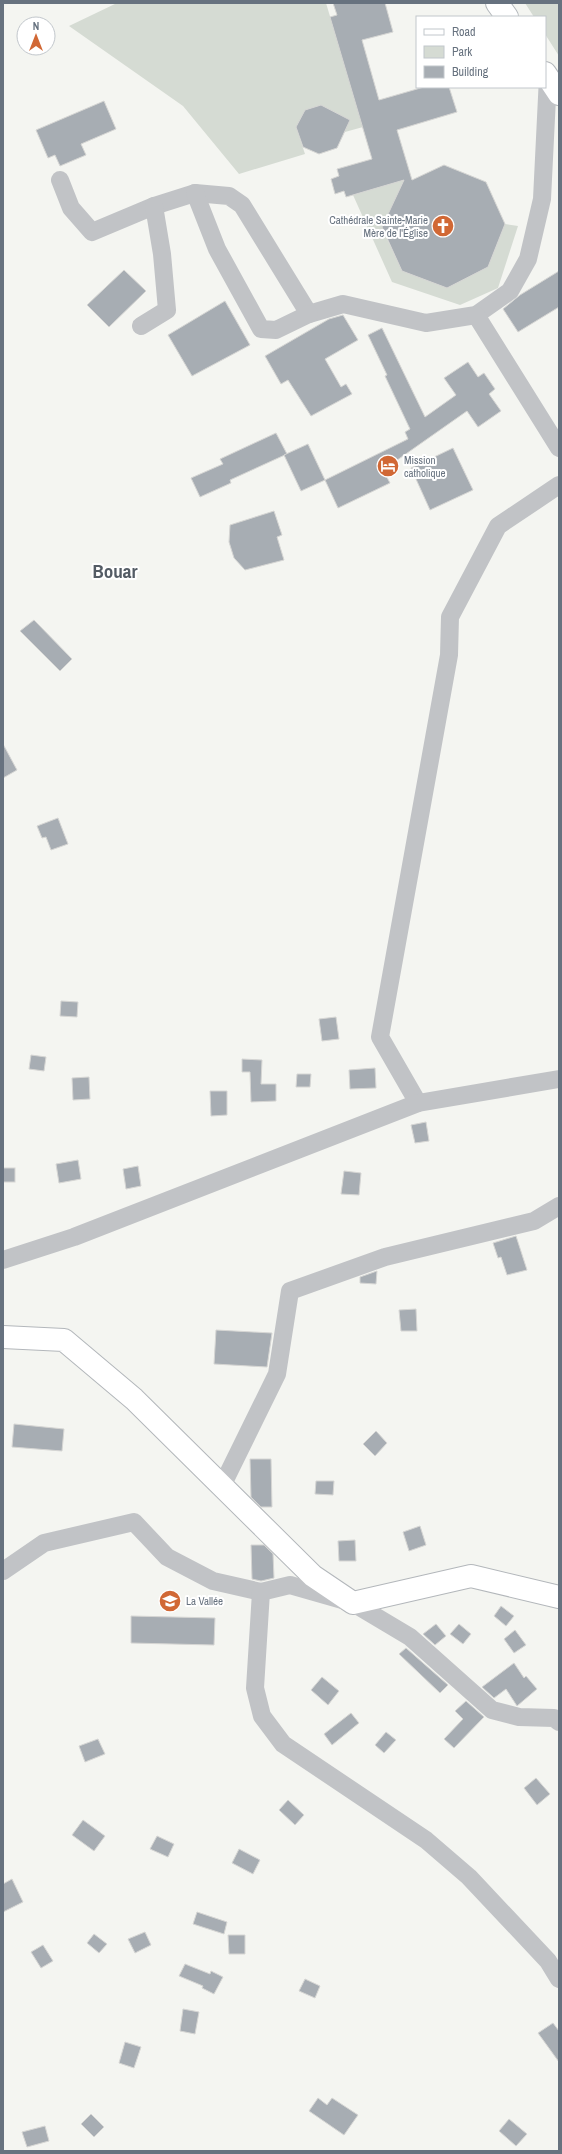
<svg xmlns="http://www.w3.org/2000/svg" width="562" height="2154" viewBox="0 0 562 2154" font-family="'Archivo Narrow',sans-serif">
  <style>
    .green { fill: #d5dbd3 }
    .building { fill: #a7adb3; stroke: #d6d6d4 }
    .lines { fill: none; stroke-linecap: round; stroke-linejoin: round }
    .secondary-casing { stroke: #b3b7bb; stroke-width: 24 }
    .street { stroke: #c1c3c6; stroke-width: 18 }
    .secondary { stroke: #fff; stroke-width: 22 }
    .labels { text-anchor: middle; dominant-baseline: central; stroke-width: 4; stroke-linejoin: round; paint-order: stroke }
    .poi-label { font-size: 11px; fill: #67727f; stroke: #fff; text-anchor: start }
    .town-label { font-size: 19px; font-weight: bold; fill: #545c65; stroke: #fff }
  </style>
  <rect width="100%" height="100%" fill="#f4f5f1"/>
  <g class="green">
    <polygon points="117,3 326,3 363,127 345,132 338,114 321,105 305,110 296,127 305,154 239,174 183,106 69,26"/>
    <polygon points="525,3 559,3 559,56 545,34 545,17 534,17"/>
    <polygon points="411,178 402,184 382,228 402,271 447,288 488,267 505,224 518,226 498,288 460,305 392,282 353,195"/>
  </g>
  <g class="building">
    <polygon points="333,3 385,3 393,32 362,40 379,100 424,87 449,87 457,112 397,130 412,180 444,165 486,182 505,224 488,267 447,288 402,271 382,227 404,180 346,197 344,191 335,194 331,179 339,176 337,169 372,159 330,17 337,15"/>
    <polygon points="104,101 116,129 81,144 86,155 60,166 55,155 48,158 36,130"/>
    <polygon points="321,105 350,120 337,148 319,154 303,147 296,127 305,110"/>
    <polygon points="124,270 146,291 109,327 87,305"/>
    <polygon points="559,271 559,307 518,332 503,309 520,295"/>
    <polygon points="225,301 250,345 192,376 168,335"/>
    <polygon points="343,315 358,340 325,359 341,387 346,384 352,394 311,416 288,380 281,384 265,356 329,319"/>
    <polygon points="382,328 425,417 456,395 444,378 468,362 478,377 484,373 495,389 489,394 501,411 478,427 467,411 383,470 390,483 338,508 325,480 408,439 405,432 410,429 385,376 387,375 368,335"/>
    <polygon points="276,433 287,454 230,480 231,483 200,497 191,478 223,464 220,459"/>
    <polygon points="308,444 325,480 301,491 284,455"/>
    <polygon points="453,448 473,490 430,510 411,468"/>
    <polygon points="274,511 282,535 277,537 284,560 245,570 234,558 229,542 230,525"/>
    <polygon points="34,620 72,659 60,671 20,631"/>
    <polygon points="3,744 17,770 3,778"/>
    <polygon points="58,818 68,844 51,850 46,837 42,838 37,826"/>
    <polygon points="61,1001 78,1002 77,1017 60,1016"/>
    <polygon points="336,1017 339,1039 322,1041 319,1019"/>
    <polygon points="31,1055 46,1057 44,1071 29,1069"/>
    <polygon points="242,1059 262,1060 261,1084 276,1084 276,1101 251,1102 250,1072 242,1072"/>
    <polygon points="375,1068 376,1088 350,1089 349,1070"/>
    <polygon points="297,1074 311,1074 310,1087 296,1087"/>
    <polygon points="89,1077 90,1099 73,1100 72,1078"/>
    <polygon points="210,1091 227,1091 227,1115 211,1116"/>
    <polygon points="426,1122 429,1141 415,1143 411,1125"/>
    <polygon points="78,1160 81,1179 59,1183 56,1164"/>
    <polygon points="138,1166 141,1186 126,1189 123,1169"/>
    <rect x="3" y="1168" width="12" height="14"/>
    <polygon points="344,1171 361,1173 359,1195 341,1194"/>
    <polygon points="516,1236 527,1270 507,1275 501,1257 498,1258 493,1243"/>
    <polygon points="377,1271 376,1284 360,1283 360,1277"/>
    <polygon points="416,1309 417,1331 401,1331 399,1310"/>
    <polygon points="216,1330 272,1333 267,1367 214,1364"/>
    <polygon points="14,1424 64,1429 62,1451 12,1447"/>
    <polygon points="376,1431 387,1443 375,1456 363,1444"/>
    <polygon points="250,1459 271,1459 272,1507 261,1507 251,1497"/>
    <polygon points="316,1481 334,1481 333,1495 315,1494"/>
    <polygon points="420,1526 426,1545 409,1551 403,1532"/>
    <polygon points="355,1540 356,1561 339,1561 338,1541"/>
    <polygon points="251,1545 264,1545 273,1554 274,1578 261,1581 252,1579"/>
    <polygon points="501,1606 514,1616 506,1626 494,1616"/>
    <polygon points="131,1616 215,1618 214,1645 131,1643"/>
    <polygon points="436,1624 446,1636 435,1645 423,1634"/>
    <polygon points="459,1624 471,1634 463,1644 450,1634"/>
    <polygon points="515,1630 526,1645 514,1653 504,1639"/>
    <polygon points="406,1648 448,1685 440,1693 399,1654"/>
    <polygon points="514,1663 524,1678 526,1676 537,1689 517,1706 506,1689 494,1698 482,1687"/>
    <polygon points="322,1677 339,1691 328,1705 311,1690"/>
    <polygon points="466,1701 484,1717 454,1748 444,1739 463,1719 455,1711"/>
    <polygon points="351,1713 359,1723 332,1745 324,1734"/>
    <polygon points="386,1732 396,1740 384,1753 375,1745"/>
    <polygon points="98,1739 105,1754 85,1762 79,1746"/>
    <polygon points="536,1778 550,1794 537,1805 524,1788"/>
    <polygon points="288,1800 304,1815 295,1825 279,1810"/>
    <polygon points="83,1820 105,1836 94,1851 72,1835"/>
    <polygon points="157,1836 174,1844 168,1857 150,1849"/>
    <polygon points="239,1849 260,1860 253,1874 232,1863"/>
    <polygon points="12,1879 23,1902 3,1912 3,1884"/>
    <polygon points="197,1912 227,1922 224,1934 193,1924"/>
    <polygon points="145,1932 151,1945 135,1953 128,1939"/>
    <polygon points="94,1934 107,1944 99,1953 87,1943"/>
    <polygon points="228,1935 245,1935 245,1954 229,1954"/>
    <polygon points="43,1945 53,1961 41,1968 31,1952"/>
    <polygon points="185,1964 210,1974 211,1971 223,1977 214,1994 202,1988 203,1986 179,1976"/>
    <polygon points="305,1979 320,1986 315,1998 299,1991"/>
    <polygon points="183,2009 199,2012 195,2034 180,2031"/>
    <polygon points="553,2023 559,2031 559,2062 538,2033"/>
    <polygon points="125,2042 141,2047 134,2068 119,2063"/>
    <polygon points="318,2098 327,2105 332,2098 358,2115 344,2135 309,2111"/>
    <polygon points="91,2114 104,2127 94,2137 81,2124"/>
    <polygon points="509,2119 527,2134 516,2146 499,2131"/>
    <polygon points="45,2126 49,2141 27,2147 22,2132"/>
  </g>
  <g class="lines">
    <g class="secondary-casing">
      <g id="secondary">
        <polyline points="497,3 507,17"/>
        <polyline points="545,73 559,94"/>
        <polyline points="3,1337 64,1340 134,1399 313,1576 353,1603 471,1576 559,1597"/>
      </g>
    </g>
    <g class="street">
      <polyline points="60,180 71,208 92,232 154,206 195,193 229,196 242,205 309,314 343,304 426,323 476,315 510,291 528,259 542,199 548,77"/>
      <polyline points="195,193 217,249 261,329 276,330 309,314"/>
      <polyline points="476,315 559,448"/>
      <polyline points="141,326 167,310 162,254 154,206"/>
      <polyline points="418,1103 380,1037 449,655 450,617 498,526 559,485"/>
      <polyline points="3,1260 74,1237 418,1103 559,1079"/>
      <polyline points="222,1486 277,1374 290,1291 385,1257 534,1221 559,1206"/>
      <polyline points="3,1571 44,1543 134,1522 167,1557 213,1581 261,1592"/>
      <polyline points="559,1722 554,1718 519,1717 492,1710 410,1637 353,1603 290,1585 261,1592 255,1688 262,1716 283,1744 426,1840 469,1877 548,1961 559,1979"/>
    </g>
    <use href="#secondary" class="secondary"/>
  </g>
  <defs>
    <g id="church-disc" transform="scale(1.15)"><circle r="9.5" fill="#d16835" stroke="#fff"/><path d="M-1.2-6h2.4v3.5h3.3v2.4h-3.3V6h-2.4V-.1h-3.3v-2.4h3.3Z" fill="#fff"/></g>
    <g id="hotel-disc" transform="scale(1.15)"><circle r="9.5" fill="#d16835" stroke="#fff"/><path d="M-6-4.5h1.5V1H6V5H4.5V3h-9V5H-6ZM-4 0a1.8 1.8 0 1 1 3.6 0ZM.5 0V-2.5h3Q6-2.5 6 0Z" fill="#fff"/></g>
    <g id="school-disc" transform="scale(1.15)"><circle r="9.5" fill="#d16835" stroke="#fff"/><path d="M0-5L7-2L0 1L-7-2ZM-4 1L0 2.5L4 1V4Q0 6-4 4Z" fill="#fff"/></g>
  </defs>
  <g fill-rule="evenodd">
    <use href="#church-disc" x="443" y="226"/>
    <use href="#hotel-disc" x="388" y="466"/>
    <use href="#school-disc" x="170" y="1601"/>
  </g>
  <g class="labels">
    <g class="poi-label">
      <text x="428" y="220" text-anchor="end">Cathédrale Sainte-Marie<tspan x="428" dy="13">Mère de l'Église</tspan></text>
      <text x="404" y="460">Mission<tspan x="404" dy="13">catholique</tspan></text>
      <text x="186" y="1601">La Vallée</text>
    </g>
    <g class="town-label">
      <text x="115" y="571">Bouar</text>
    </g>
  </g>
  <rect width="562" height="2154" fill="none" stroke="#67727f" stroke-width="8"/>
  <rect x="416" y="16" width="130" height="72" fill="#ffffff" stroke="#c2c7cc"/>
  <rect x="424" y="29" width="20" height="6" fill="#ffffff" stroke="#c2c7cc"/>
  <text x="452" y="36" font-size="12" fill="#67727f">Road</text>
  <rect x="424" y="46" width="20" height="12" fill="#d5dbd3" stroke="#c2c7cc"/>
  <text x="452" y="56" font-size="12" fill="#67727f">Park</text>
  <rect x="424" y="66" width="20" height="12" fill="#a7adb3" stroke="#c2c7cc"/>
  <text x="452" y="76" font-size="12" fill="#67727f">Building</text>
  <g transform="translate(36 36)"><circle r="19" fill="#ffffff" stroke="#c2c7cc"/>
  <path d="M0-3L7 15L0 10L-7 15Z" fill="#d16835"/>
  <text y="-6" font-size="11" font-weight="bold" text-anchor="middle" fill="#67727f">N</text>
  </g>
</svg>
